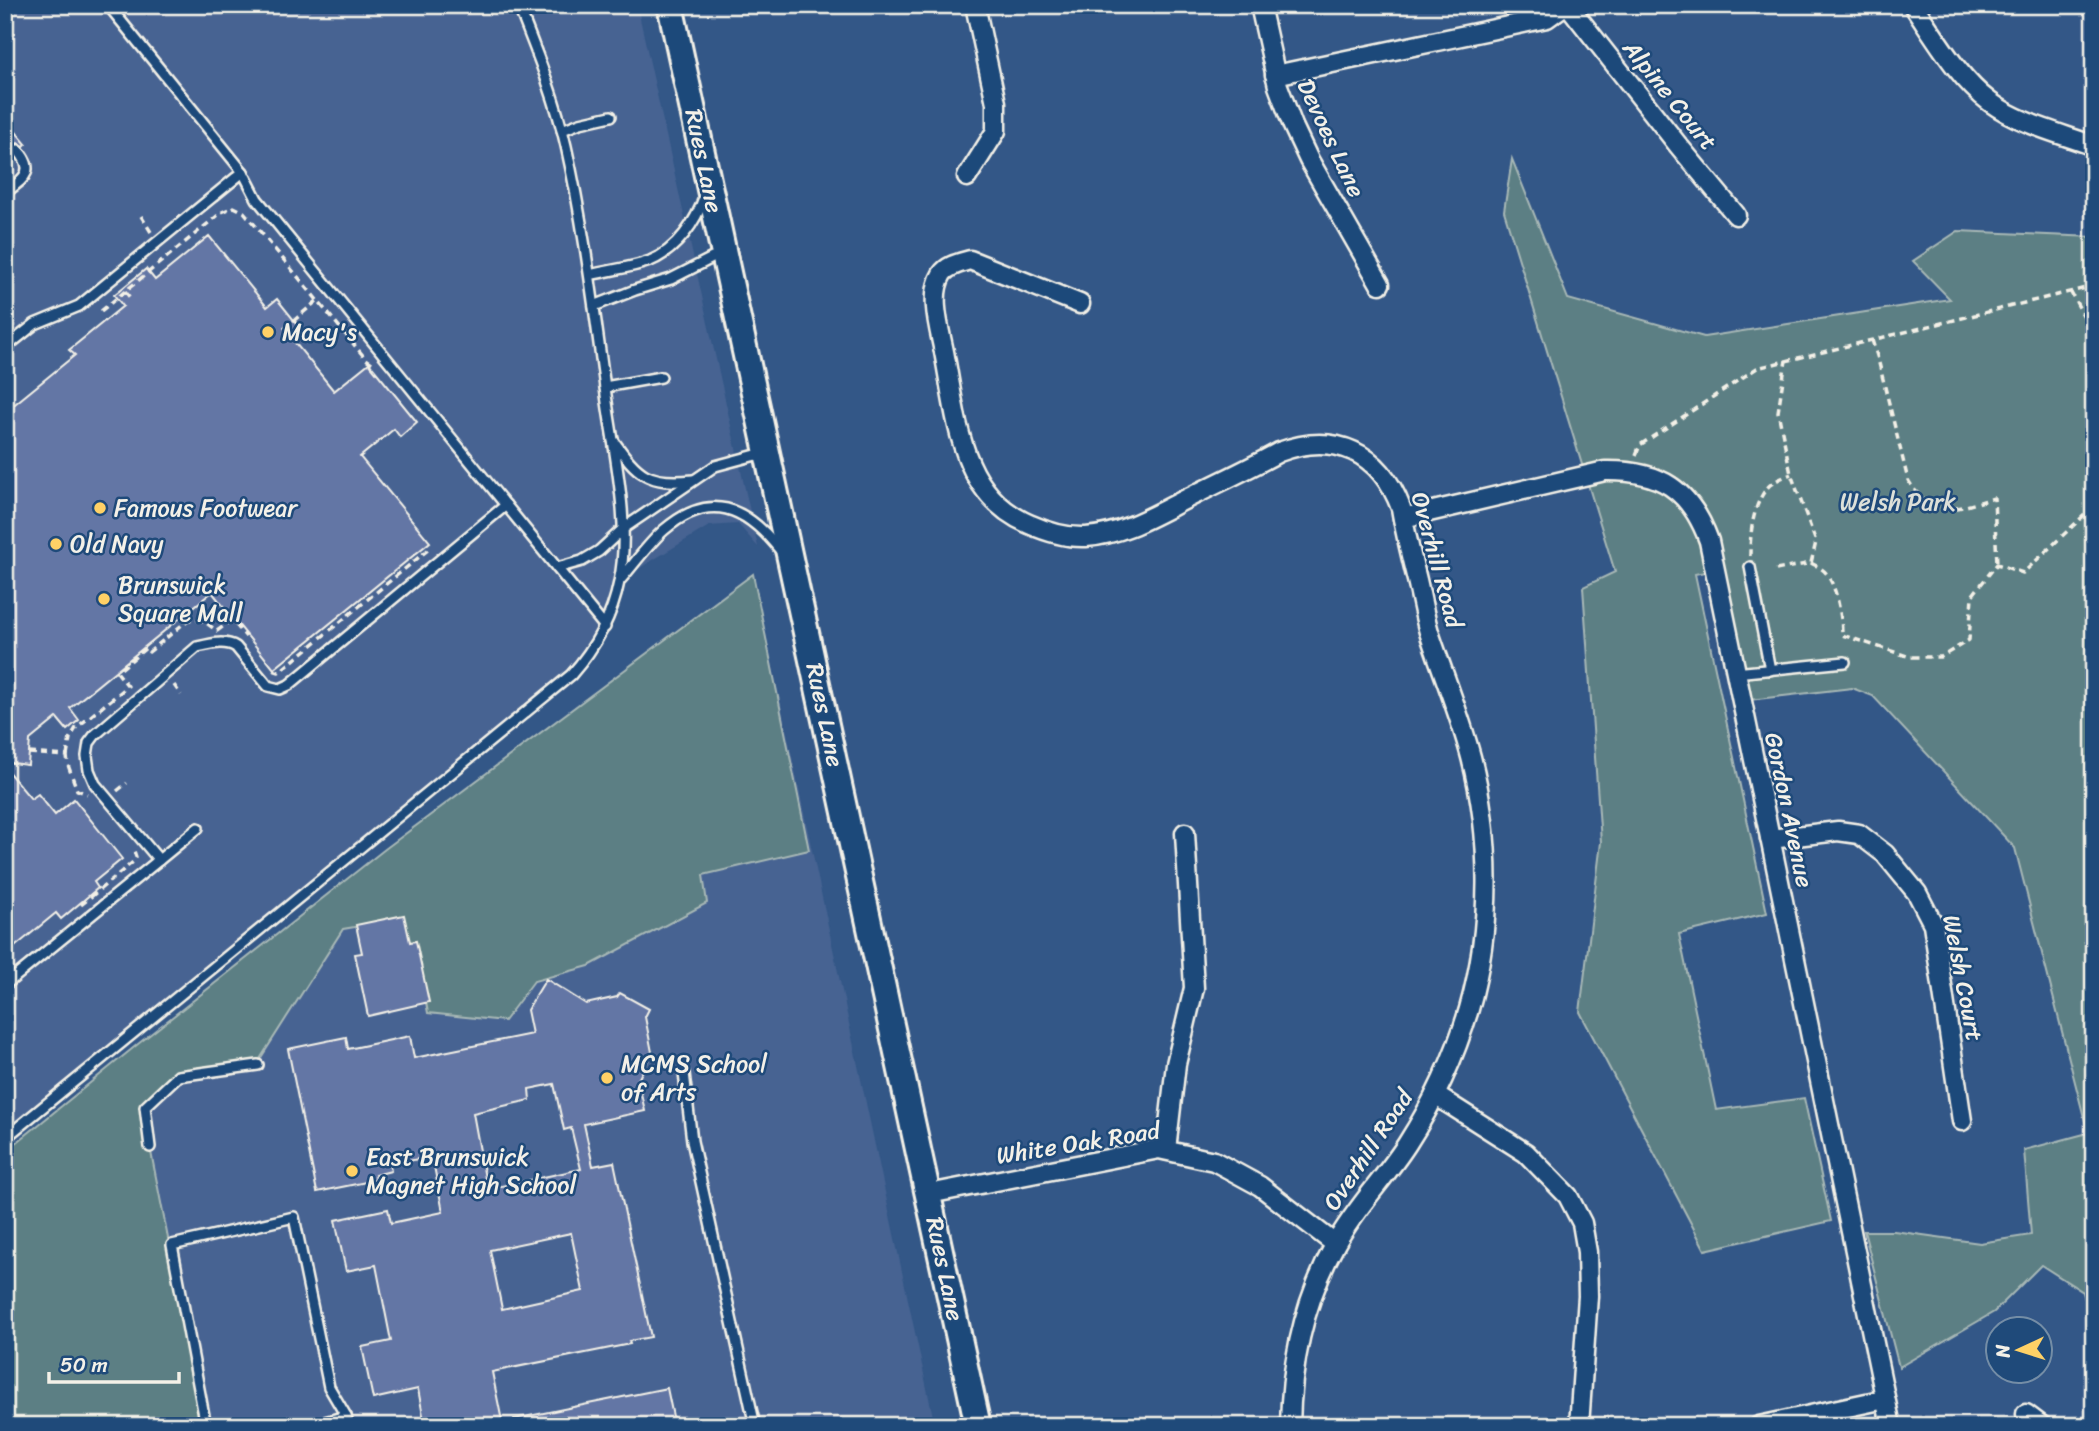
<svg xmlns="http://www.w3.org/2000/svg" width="2099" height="1431" viewBox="0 0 2099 1431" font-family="Sriracha,sans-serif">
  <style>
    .built { fill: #466392 }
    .green { fill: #5c7f84; stroke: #a8b8b6; stroke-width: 2 }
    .building { fill: #6476a5; stroke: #f4f1e8; stroke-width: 2; fill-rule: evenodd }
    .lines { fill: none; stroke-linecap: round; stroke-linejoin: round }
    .lane-casing { stroke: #f4f1e8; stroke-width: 14 }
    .street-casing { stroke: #f4f1e8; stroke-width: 23 }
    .secondary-casing { stroke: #f4f1e8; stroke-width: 30 }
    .path { stroke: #f4f1e8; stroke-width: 3.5; stroke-dasharray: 7 5; stroke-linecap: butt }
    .lane { stroke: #1f4a7a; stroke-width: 9 }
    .street { stroke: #1f4a7a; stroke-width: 18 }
    .secondary { stroke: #1f4a7a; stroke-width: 24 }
    .poi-dot { fill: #ffd166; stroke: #1f4a7a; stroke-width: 2.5 }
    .labels { text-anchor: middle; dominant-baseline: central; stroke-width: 5; stroke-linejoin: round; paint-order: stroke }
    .street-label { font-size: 24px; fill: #f4f1e8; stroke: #1f4a7a }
    .poi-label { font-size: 24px; fill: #f4f1e8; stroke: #1f4a7a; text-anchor: start }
    .park-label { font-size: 24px; fill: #dde0d9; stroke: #1f4a7a }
  </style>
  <rect width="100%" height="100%" fill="#335787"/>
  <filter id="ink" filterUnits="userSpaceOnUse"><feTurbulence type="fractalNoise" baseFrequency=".0143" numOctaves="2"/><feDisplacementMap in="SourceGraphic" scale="14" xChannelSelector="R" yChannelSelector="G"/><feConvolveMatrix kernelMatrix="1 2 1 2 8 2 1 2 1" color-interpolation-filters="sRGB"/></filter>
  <g filter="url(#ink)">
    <g class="built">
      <polygon points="5,5 637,5 758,547 738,524 709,526 620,580 587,657 5,1138"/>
      <polygon points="753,574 935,1426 5,1426 5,1164"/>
    </g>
    <g class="green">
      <polygon points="1512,159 1568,299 1704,337 1950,299 1913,261 1958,231 2094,237 2094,1333 2083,1292 2041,1265 1994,1312 1899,1367 1864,1231 1894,1231 1980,1243 2031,1235 2024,1150 2088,1133 2015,848 1873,696 1852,688 1741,701 1714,570 1695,574 1767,913 1679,934 1716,1110 1804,1098 1831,1221 1705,1250 1580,1012 1601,842 1583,587 1615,572 1504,211"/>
      <polygon points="753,574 809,850 703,875 707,903 589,966 534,981 504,1021 428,1013 415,943 409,944 403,919 343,929 260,1059 178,1076 145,1107 150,1147 205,1426 5,1426 5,1152 138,1044 385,849"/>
    </g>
    <g class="building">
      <polygon points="16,132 26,144 24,146 18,143 13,145 11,150 13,155 5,161 5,144 13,142 14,133"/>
      <polygon points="209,236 267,307 277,299 302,330 291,338 334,391 369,363 417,422 400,437 394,429 360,457 430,542 274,669 212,592 70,708 79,720 67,730 57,718 30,740 28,765 5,762 5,412 75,355 69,350 123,306 114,295 146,269 155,280"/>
      <polygon points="5,768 31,799 38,794 55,815 74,799 122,859 94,882 98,888 61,919 56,913 5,955"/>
      <polygon points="404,915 410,942 416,941 429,1002 368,1016 355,954 362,953 356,925"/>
      <path d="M546,979l40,25 31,-7 3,-4 29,16 -4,8 7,35 -14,28 7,31 -61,13 9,42 21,-4 37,175 -22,4 1,3 -138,28 11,54h-78l-7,-37 -45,10 -11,-52 29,-6 -15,-76 -30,6 -11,-51 53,-11 3,14 52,-11 -11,-56 -42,9 1,6 -16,4 1,5 -59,12 -29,-143 58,-12 2,12 62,-13 4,22 118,-24 -5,-24zM554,1084l10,46 7,-2 10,41 -94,20 -14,-76 57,-13 -1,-11zM571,1233l12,58 -81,18 -12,-59z"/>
      <polygon points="667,1388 675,1426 514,1426 514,1419"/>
    </g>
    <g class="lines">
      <g class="lane-casing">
        <g id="lane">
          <polyline points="108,5 243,172 257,199 605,627"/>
          <polyline points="5,6 6,5"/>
          <polyline points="5,127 8,138"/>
          <polyline points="562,130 580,123 611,116"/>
          <path d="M5,193c18,-14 32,-21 13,-43"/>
          <path d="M590,275c19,-5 41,-7 60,-14 27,-11 46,-39 55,-66"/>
          <polyline points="594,306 635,290 671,279 722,253"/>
          <polyline points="5,348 35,324 79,306 243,172"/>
          <polyline points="605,387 661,377"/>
          <path d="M613,440c25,35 35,45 80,40"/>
          <polyline points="1750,567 1770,670"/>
          <polyline points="557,568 582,561 599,551 624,528 715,466 767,452"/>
          <path d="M621,579c14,-16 27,-35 43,-49 46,-40 82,-23 116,20"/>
          <polyline points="1735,673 1845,662"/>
          <polyline points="159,860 198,828"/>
          <path d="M5,985l154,-125 -64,-76 -6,-14 -2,-14 2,-13 6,-8 102,-88c13,-3 28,-7 39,0l32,39 12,3 9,-4 217,-180"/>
          <polyline points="684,1073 692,1141 755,1426"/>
          <path d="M5,1138l566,-463c25,-28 41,-57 48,-93 12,-53 -4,-125 -12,-180 -12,-85 -22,-172 -41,-256 -11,-49 -30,-95 -48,-141"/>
          <polyline points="150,1147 145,1107 178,1076 258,1065"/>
          <polyline points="206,1426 172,1245 294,1217 329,1387 346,1416"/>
          <polyline points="310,1426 346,1416 348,1426"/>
        </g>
      </g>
      <g class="street-casing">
        <g id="street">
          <polyline points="1260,5 1278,86 1293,126 1309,160 1380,284"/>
          <polyline points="1568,5 1678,145 1736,215"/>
          <path d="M1913,5c22,32 46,74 77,97 30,22 69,31 104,44"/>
          <polyline points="1275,75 1547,18 1565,5"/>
          <polyline points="967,177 996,131 996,103 975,5"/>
          <path d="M1080,304l-110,-44c-10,3 -22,5 -28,14 -14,23 -1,59 3,83 12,64 16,138 84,167 18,8 37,14 57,13 40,-3 73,-25 108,-42 28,-14 58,-28 85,-43 56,-21 101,0 122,56 4,24 10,48 16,72 4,17 7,35 12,52 14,42 31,83 42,125 21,82 21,171 -2,252 -14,47 -35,93 -62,135 -22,34 -51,63 -71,99 -32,57 -45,118 -46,183"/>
          <path d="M1403,518l202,-47c55,-1 85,18 104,70l182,885"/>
          <polyline points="1770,839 1838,831 1859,834 1885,854 1917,893 1933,924 1962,1121"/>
          <polyline points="1435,1095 1526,1153 1568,1196 1582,1223 1587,1252 1588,1296 1579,1426"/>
          <polyline points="1166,1150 1176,1064 1194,988 1185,833"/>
          <polyline points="929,1194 1159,1149 1214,1161 1260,1186 1335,1244"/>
          <polyline points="2026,1414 2042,1426"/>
          <polyline points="1759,1426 1885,1399"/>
        </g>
      </g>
      <g class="secondary-casing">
        <polyline id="secondary" points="670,5 978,1426"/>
      </g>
      <g class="path">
        <polyline points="141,216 151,232"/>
        <polyline points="125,291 131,299"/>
        <polyline points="2070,291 2094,335"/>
        <polyline points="101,311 222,212 234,207 244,212 366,359 372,363"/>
        <polyline points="284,329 318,300"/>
        <path d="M1872,340l6,19 30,121c25,42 46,29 86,18l3,66"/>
        <polyline points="1636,455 1640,445 1757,368 2094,286"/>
        <path d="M1750,556c0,-23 3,-55 20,-71 6,-5 14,-8 21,-11"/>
        <path d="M1811,563c5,3 11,5 15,10 11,14 16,44 16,62l68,22h31l28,-17 3,-44 25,-32 26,9 71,-67"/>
        <polyline points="1776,570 1811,563 1816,542 1791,474 1778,412 1786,360"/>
        <polyline points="273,670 279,672 429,549"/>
        <polyline points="174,685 181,695"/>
        <polyline points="29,753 67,756 68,765 77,790 87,794"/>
        <path d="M67,756l3,-18 6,-10 52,-42 -11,-14 29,-24 3,4 39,-32c14,-3 19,4 29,11l15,-11 14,17"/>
        <polyline points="117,791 127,783"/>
        <polyline points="81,905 133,862 136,857 134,851"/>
        <polyline points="6,955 11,962"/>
      </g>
      <use href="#lane" class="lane"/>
      <use href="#street" class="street"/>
      <use href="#secondary" class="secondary"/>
    </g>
  </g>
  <g class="poi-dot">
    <circle cx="268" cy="332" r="7"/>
    <circle cx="100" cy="508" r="7"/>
    <circle cx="56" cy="544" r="7"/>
    <circle cx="104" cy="599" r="7"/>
    <circle cx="607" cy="1078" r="7"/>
    <circle cx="352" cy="1171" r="7"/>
  </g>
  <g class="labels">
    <g class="street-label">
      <text transform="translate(1670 95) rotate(51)">Alpine Court</text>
      <text transform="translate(1331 138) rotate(65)">Devoes Lane</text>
      <text transform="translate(704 161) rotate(78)">Rues Lane</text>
      <text transform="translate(1437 560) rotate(75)">Overhill Road</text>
      <text transform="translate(825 715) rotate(78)">Rues Lane</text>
      <text transform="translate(1789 810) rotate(78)">Gordon Avenue</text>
      <text transform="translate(1963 978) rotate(79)">Welsh Court</text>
      <text transform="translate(1078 1143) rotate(-9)">White Oak Road</text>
      <text transform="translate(1368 1150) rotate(-56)">Overhill Road</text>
      <text transform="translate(945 1269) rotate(78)">Rues Lane</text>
    </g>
    <g class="poi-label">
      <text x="282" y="332">Macy's</text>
      <text x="114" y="508">Famous Footwear</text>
      <text x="70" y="544">Old Navy</text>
      <text x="118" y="585">Brunswick<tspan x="118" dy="28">Square Mall</tspan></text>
      <text x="621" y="1064">MCMS School<tspan x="621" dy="28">of Arts</tspan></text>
      <text x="366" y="1157">East Brunswick<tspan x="366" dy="28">Magnet High School</tspan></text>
    </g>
    <g class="park-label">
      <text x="1898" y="502">Welsh Park</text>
    </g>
  </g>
  <rect width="2099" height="1431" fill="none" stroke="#1f4a7a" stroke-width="28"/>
  <rect x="14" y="14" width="2071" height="1403" fill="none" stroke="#f4f1e8" stroke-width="2.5" filter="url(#ink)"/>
  <g transform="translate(2019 1350) rotate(266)"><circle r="33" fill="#1f4a7a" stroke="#748da6" stroke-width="2"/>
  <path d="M0-5L12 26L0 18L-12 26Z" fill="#ffd166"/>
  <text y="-10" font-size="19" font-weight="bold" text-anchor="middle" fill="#f4f1e8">N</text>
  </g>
  <path d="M49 1372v10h130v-10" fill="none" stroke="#f4f1e8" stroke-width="3.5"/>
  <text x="60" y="1372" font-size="21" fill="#f4f1e8" stroke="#1f4a7a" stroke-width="5" paint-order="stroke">50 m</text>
</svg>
